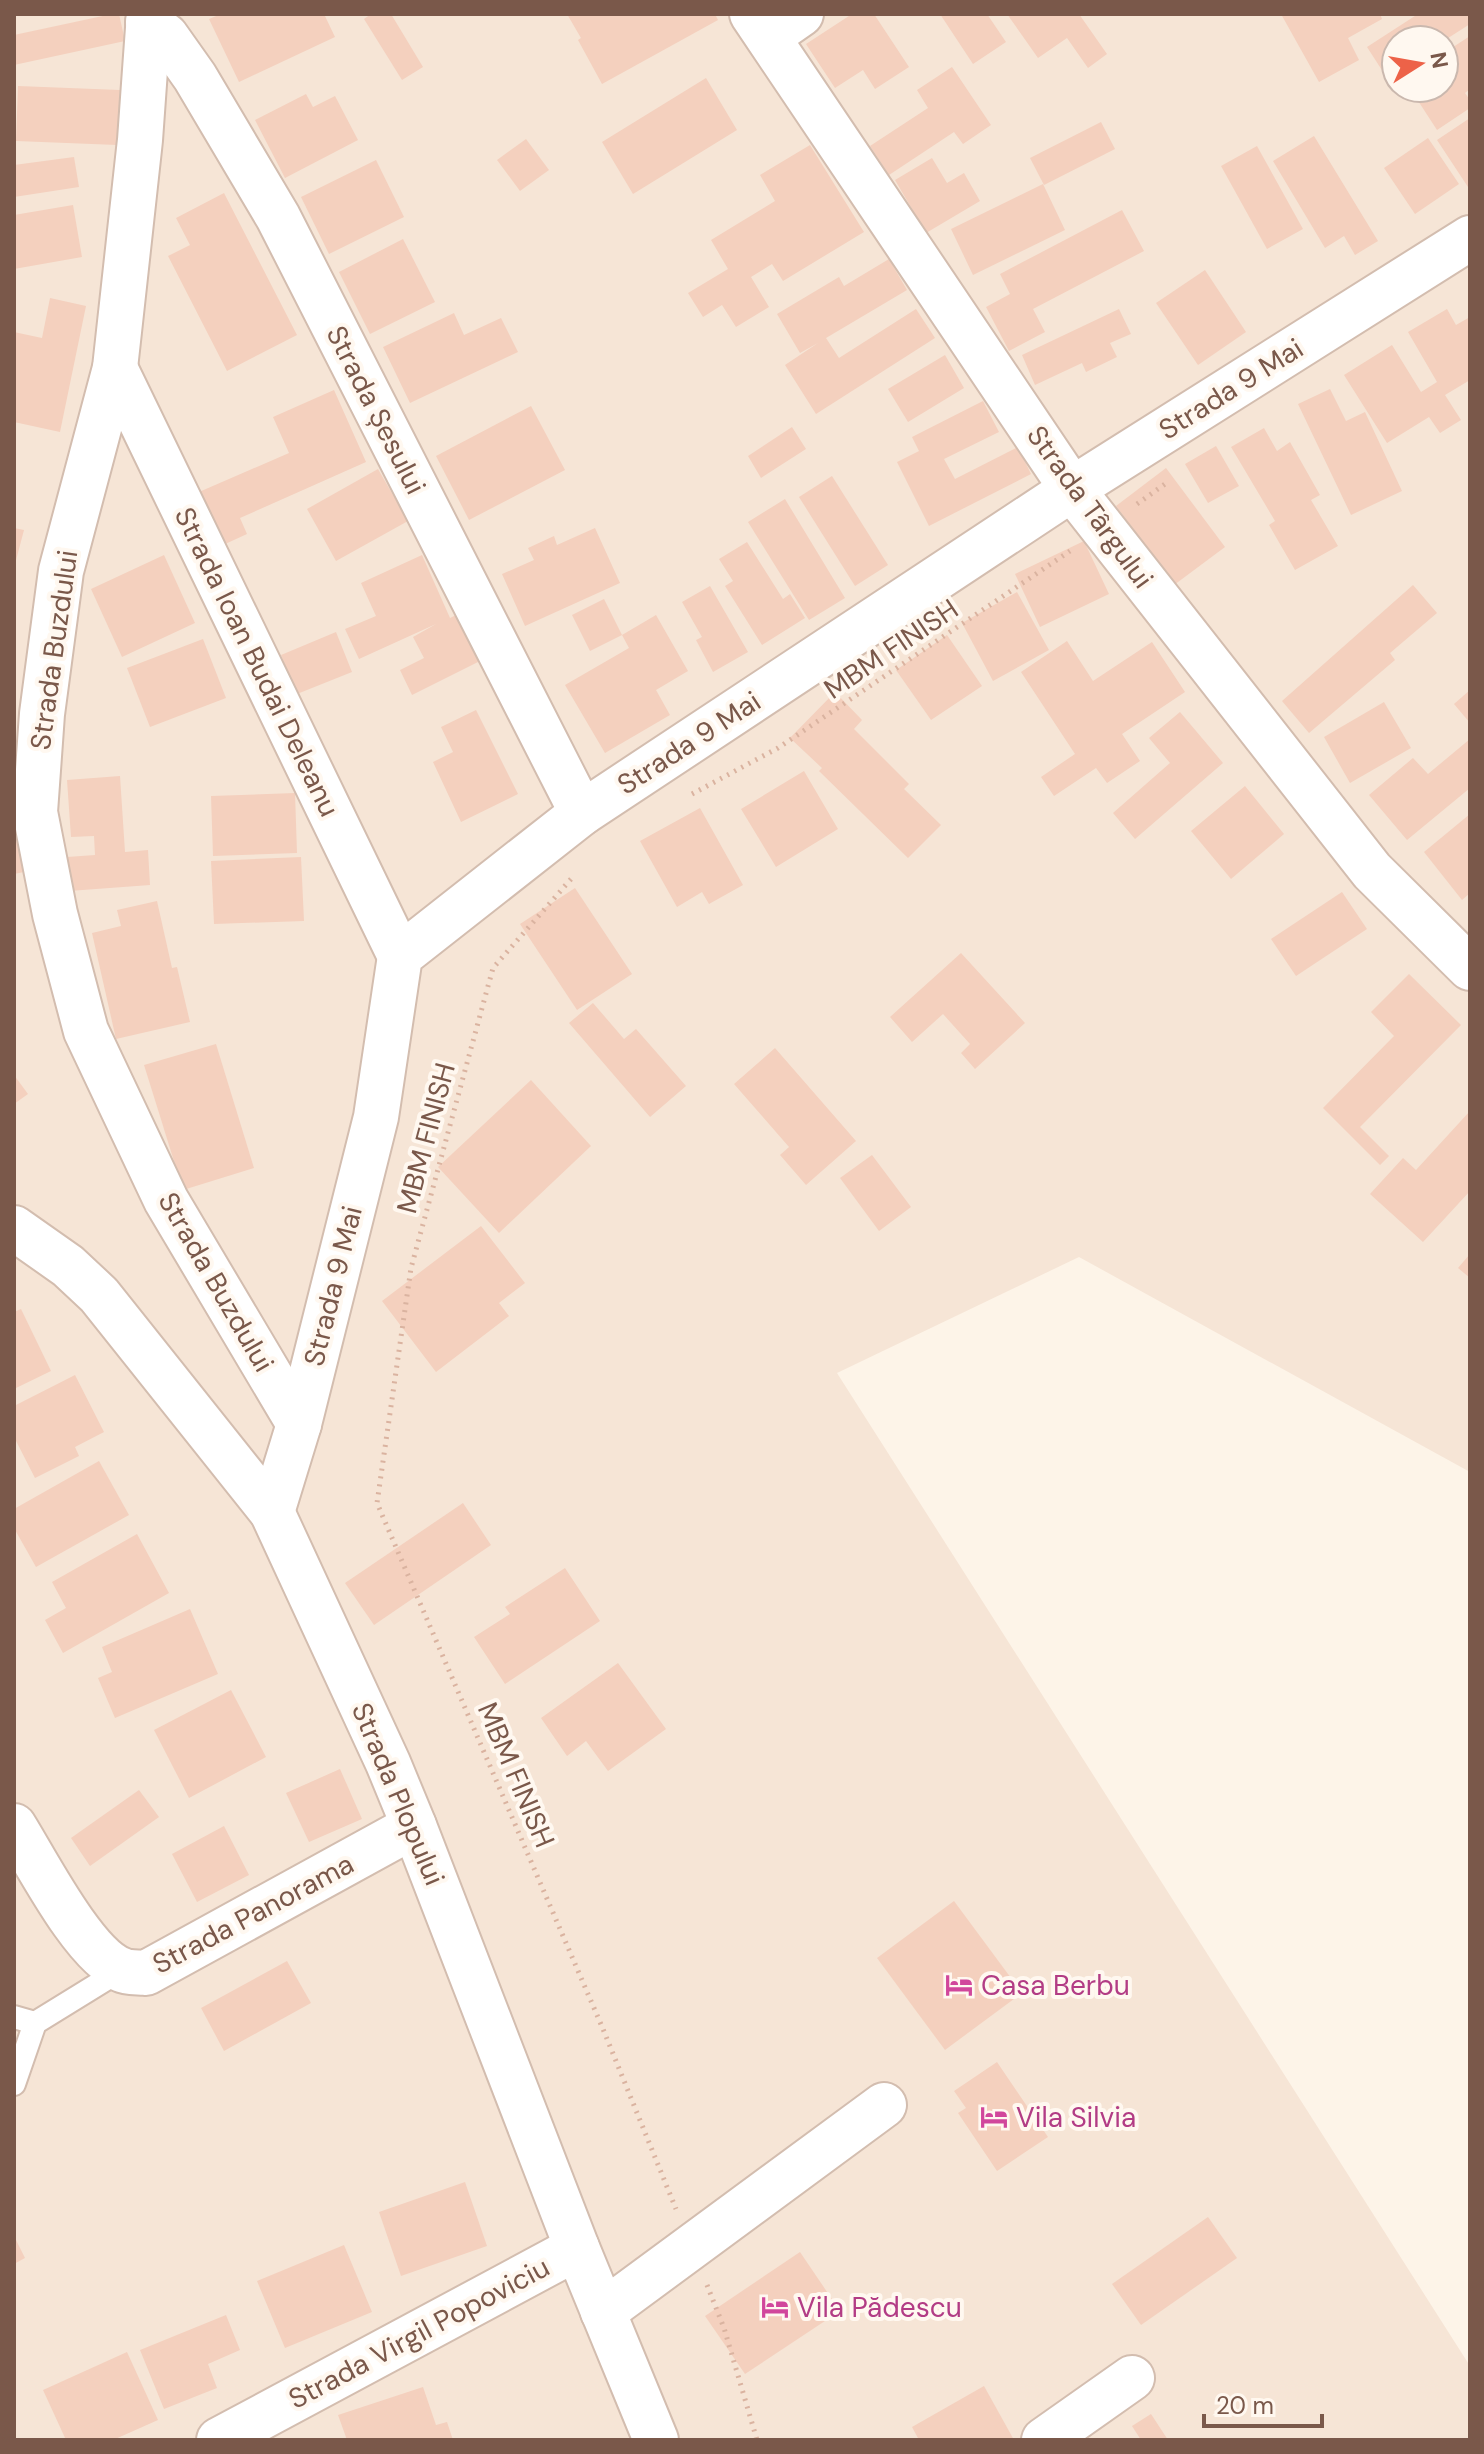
<svg xmlns="http://www.w3.org/2000/svg" width="1484" height="2454" viewBox="0 0 1484 2454" font-family="'DM Sans',sans-serif">
  <style>
    .residential { fill: #f6e5d6; fill-rule: evenodd }
    .building { fill: #f4d0be }
    .lines { fill: none; stroke-linecap: round; stroke-linejoin: round }
    .service-casing { stroke: #d3bdaf; stroke-width: 26 }
    .minor-casing { stroke: #d3bdaf; stroke-width: 48 }
    .path { stroke: #dab3a0; stroke-width: 5; stroke-dasharray: 2 6; stroke-linecap: butt }
    .service { stroke: #fff; stroke-width: 22 }
    .minor { stroke: #fff; stroke-width: 44 }
    .labels { text-anchor: middle; dominant-baseline: central; stroke-width: 8; stroke-linejoin: round; paint-order: stroke }
    .street-label { font-size: 28px; fill: #7a584a; stroke: #fff8f0 }
    .hotel-label { font-size: 28px; fill: #b23c85; stroke: #fff8f0; text-anchor: start }
  </style>
  <rect width="100%" height="100%" fill="#fdf4e8"/>
  <path class="residential" d="M14,14h1456v1458l-391,-215 -242,116 633,993v74h-1456zM1396,40h48v48h-48z"/>
  <g class="building">
    <polygon points="112,14 119,14 125,41 14,65 14,35"/>
    <polygon points="221,14 324,14 335,37 239,82 209,19"/>
    <polygon points="371,14 391,14 423,67 402,80 364,19"/>
    <polygon points="567,14 715,14 718,20 602,84 578,40 581,38"/>
    <polygon points="852,14 874,14 909,67 875,89 863,70 835,88 806,44"/>
    <polygon points="940,14 987,14 1006,42 973,64"/>
    <polygon points="1007,14 1079,14 1107,54 1088,68 1067,38 1038,58"/>
    <polygon points="1281,14 1380,14 1382,19 1348,38 1359,60 1319,82"/>
    <polygon points="1418,14 1470,14 1470,24 1445,40 1396,40 1396,88 1410,88 1398,95 1367,47"/>
    <polygon points="1470,36 1470,89 1465,93 1470,100 1470,108 1437,130 1413,93 1419,88 1444,88 1444,53"/>
    <polygon points="952,67 991,125 963,144 954,132 889,175 870,146 928,108 917,90"/>
    <polygon points="706,78 737,130 633,194 602,142"/>
    <polygon points="18,86 120,90 117,145 16,141"/>
    <polygon points="306,94 313,107 335,96 358,140 285,178 255,120"/>
    <polygon points="1470,118 1470,185 1468,187 1437,140"/>
    <polygon points="1101,122 1115,149 1044,185 1030,158"/>
    <polygon points="1314,136 1378,241 1355,255 1344,236 1325,248 1273,161"/>
    <polygon points="1428,138 1459,184 1415,214 1384,168"/>
    <polygon points="526,139 549,170 520,191 497,160"/>
    <polygon points="810,145 864,232 783,281 772,264 751,277 769,307 736,327 722,305 703,317 688,293 728,269 711,240 775,201 760,175"/>
    <polygon points="1257,146 1303,229 1267,249 1221,166"/>
    <polygon points="74,157 79,187 14,197 14,165"/>
    <polygon points="932,158 947,183 964,173 980,201 926,233 895,180"/>
    <polygon points="376,160 404,217 329,254 301,197"/>
    <polygon points="1043,184 1065,230 973,275 951,229"/>
    <polygon points="224,193 297,335 227,371 168,256 190,245 176,218"/>
    <polygon points="73,205 82,257 14,269 14,215"/>
    <polygon points="1122,210 1144,251 1033,309 1045,332 1009,351 986,307 1010,294 1000,274"/>
    <polygon points="403,239 435,302 370,334 339,272"/>
    <polygon points="889,259 907,290 826,338 839,358 916,309 935,338 816,414 785,365 818,343 800,353 777,314 839,277 844,286"/>
    <polygon points="1205,270 1246,332 1198,365 1156,303"/>
    <polygon points="50,298 86,306 60,432 14,422 14,332 42,338"/>
    <polygon points="1119,309 1131,334 1110,343 1117,357 1086,372 1082,363 1035,385 1022,355"/>
    <polygon points="1447,309 1456,325 1470,317 1470,380 1445,395 1461,420 1440,433 1429,417 1387,443 1344,375 1392,345 1421,392 1437,382 1408,332"/>
    <polygon points="454,313 464,335 501,318 518,352 410,403 383,347"/>
    <polygon points="945,355 964,388 908,422 888,389"/>
    <polygon points="1330,389 1346,421 1365,412 1402,491 1351,515 1298,404"/>
    <polygon points="334,390 366,462 240,518 247,534 223,545 199,492 289,453 273,417"/>
    <polygon points="983,401 999,432 944,459 955,479 1018,447 1031,474 929,526 897,462 919,451 912,437"/>
    <polygon points="531,406 565,470 469,520 436,456"/>
    <polygon points="792,427 806,449 761,478 748,456"/>
    <polygon points="1264,428 1277,451 1290,442 1320,495 1311,500 1338,546 1295,570 1269,525 1275,521 1231,447"/>
    <polygon points="1216,446 1239,486 1208,503 1185,464"/>
    <polygon points="1166,468 1225,547 1174,585 1116,506"/>
    <polygon points="378,469 408,521 336,561 307,509"/>
    <polygon points="832,476 888,565 855,586 799,497"/>
    <polygon points="785,499 845,598 809,620 748,522"/>
    <polygon points="14,528 24,530 15,564 14,564"/>
    <polygon points="595,528 620,583 525,626 502,574 534,560 528,548 554,536 557,545"/>
    <polygon points="1084,541 1109,594 1040,627 1015,574"/>
    <polygon points="747,542 783,599 790,594 805,618 762,645 725,586 733,581 719,559"/>
    <polygon points="164,555 195,623 122,657 91,589"/>
    <polygon points="422,555 450,618 462,612 486,658 412,695 400,670 424,658 413,637 436,624 359,659 345,629 376,616 361,583"/>
    <polygon points="1413,585 1437,613 1390,653 1395,660 1309,733 1282,701"/>
    <polygon points="710,586 748,652 713,672 696,640 702,637 682,602"/>
    <polygon points="1017,592 1049,650 993,681 962,623"/>
    <polygon points="604,599 622,635 590,651 572,615"/>
    <polygon points="656,615 688,671 656,690 670,715 605,753 565,685 629,648 622,635"/>
    <polygon points="336,632 352,672 297,694 281,655"/>
    <polygon points="947,635 982,686 931,720 896,670"/>
    <polygon points="203,639 226,698 150,727 127,668"/>
    <polygon points="1067,641 1093,681 1152,642 1185,692 1122,734 1140,761 1107,783 1096,768 1054,796 1041,777 1075,754 1021,672"/>
    <polygon points="1470,690 1470,723 1454,704"/>
    <polygon points="835,692 862,720 854,729 909,784 904,789 941,825 908,858 819,771 822,768 790,738"/>
    <polygon points="1384,702 1411,748 1350,783 1324,737"/>
    <polygon points="476,710 518,794 461,822 433,762 453,752 441,727"/>
    <polygon points="1180,712 1223,763 1135,839 1113,813 1170,763 1149,738"/>
    <polygon points="1470,739 1470,788 1407,840 1369,795 1413,758 1428,774"/>
    <polygon points="804,771 838,829 776,867 741,809"/>
    <polygon points="120,776 125,852 148,850 150,885 69,891 67,857 95,855 94,836 71,837 67,780"/>
    <polygon points="1245,786 1284,834 1231,879 1191,831"/>
    <polygon points="295,793 297,853 213,856 211,796"/>
    <polygon points="700,808 743,885 709,904 702,892 677,907 640,841"/>
    <polygon points="1470,814 1470,893 1462,900 1424,852"/>
    <polygon points="24,822 34,870 14,874 14,824"/>
    <polygon points="301,857 304,921 214,924 211,861"/>
    <polygon points="575,888 632,974 577,1010 520,924"/>
    <polygon points="1342,892 1367,929 1296,976 1271,939"/>
    <polygon points="157,901 172,968 177,967 190,1022 116,1039 92,933 121,926 117,910"/>
    <polygon points="961,953 1025,1023 975,1069 961,1053 970,1044 943,1014 912,1042 890,1017"/>
    <polygon points="1409,974 1461,1025 1360,1127 1389,1156 1380,1165 1323,1108 1394,1036 1371,1012"/>
    <polygon points="593,1003 624,1039 636,1029 686,1086 650,1117 569,1023"/>
    <polygon points="216,1044 254,1168 183,1190 144,1065"/>
    <polygon points="775,1048 856,1141 806,1185 780,1155 789,1147 734,1084"/>
    <polygon points="14,1075 28,1094 14,1104"/>
    <polygon points="531,1080 591,1146 499,1233 438,1167"/>
    <polygon points="1470,1111 1470,1191 1423,1242 1370,1194 1403,1158 1416,1170"/>
    <polygon points="872,1155 911,1207 879,1231 840,1178"/>
    <polygon points="481,1226 525,1283 499,1303 509,1316 436,1372 382,1301"/>
    <polygon points="1470,1254 1470,1278 1458,1268"/>
    <polygon points="21,1309 51,1371 14,1389 14,1312"/>
    <polygon points="75,1375 104,1432 75,1447 79,1456 35,1478 14,1437 14,1406"/>
    <polygon points="99,1461 129,1515 36,1567 14,1528 14,1509"/>
    <polygon points="463,1503 491,1545 374,1625 345,1583"/>
    <polygon points="137,1534 169,1593 63,1653 45,1620 66,1608 52,1582"/>
    <polygon points="565,1568 600,1621 505,1684 474,1637 510,1614 505,1607"/>
    <polygon points="190,1609 218,1674 115,1718 98,1678 112,1672 102,1647"/>
    <polygon points="618,1663 666,1729 608,1771 586,1741 567,1756 541,1718"/>
    <polygon points="231,1690 266,1757 189,1798 154,1730"/>
    <polygon points="340,1769 362,1819 309,1842 286,1793"/>
    <polygon points="139,1790 159,1817 90,1866 71,1838"/>
    <polygon points="224,1826 249,1875 197,1902 172,1854"/>
    <polygon points="954,1901 1022,1993 945,2050 877,1958"/>
    <polygon points="287,1961 311,2003 224,2051 201,2008"/>
    <polygon points="997,2062 1048,2137 997,2171 958,2113 966,2108 954,2091"/>
    <polygon points="465,2182 487,2246 401,2276 379,2212"/>
    <polygon points="1208,2217 1237,2258 1141,2325 1112,2284"/>
    <polygon points="14,2236 25,2258 14,2264"/>
    <polygon points="344,2245 372,2312 285,2348 257,2281"/>
    <polygon points="800,2252 840,2311 745,2374 705,2316"/>
    <polygon points="226,2315 240,2350 208,2364 217,2388 164,2409 140,2350"/>
    <polygon points="127,2352 158,2420 113,2440 66,2440 43,2390"/>
    <polygon points="984,2386 1014,2440 919,2440 912,2427"/>
    <polygon points="423,2387 436,2425 447,2422 453,2440 347,2440 338,2415"/>
    <polygon points="1151,2414 1168,2440 1141,2440 1132,2426"/>
  </g>
  <g class="lines">
    <g class="service-casing">
      <g id="service">
        <polyline points="14,2017 35,2023"/>
        <polyline points="14,2084 35,2023 121,1970"/>
      </g>
    </g>
    <g class="minor-casing">
      <g id="minor">
        <polyline points="149,14 140,140 115,368 61,571 42,714 35,812 55,914 86,1031 166,1200 299,1424"/>
        <polyline points="752,14 1072,489 1372,871 1470,968"/>
        <polyline points="148,22 166,36 195,77 278,217 582,813"/>
        <polyline points="768,37 801,14"/>
        <polyline points="115,368 400,956"/>
        <polyline points="14,1228 68,1266 99,1295 272,1512 388,1763 414,1826 577,2248 656,2440"/>
        <polyline points="272,1512 299,1424 376,1117 400,956 582,813 1072,489 1470,238"/>
        <path d="M14,1826c22,35 70,130 108,144 6,3 17,2 24,3l268,-147"/>
        <polyline points="603,2312 884,2105"/>
        <polyline points="219,2440 577,2248"/>
        <polyline points="1044,2440 1132,2378"/>
      </g>
    </g>
    <g class="path">
      <polyline points="1137,504 1165,484"/>
      <polyline points="692,794 778,748 1070,551"/>
      <polyline points="571,879 493,968 411,1268 377,1503 603,2029 676,2209"/>
      <polyline points="707,2285 724,2328 757,2440"/>
    </g>
    <use href="#service" class="service"/>
    <use href="#minor" class="minor"/>
  </g>
  <defs>
    <g id="hotel-bare" transform="scale(2.16)"><path d="M-6-4.5h1.5V1H6V5H4.5V3h-9V5H-6ZM-4 0a1.8 1.8 0 1 1 3.6 0ZM.5 0V-2.5h3Q6-2.5 6 0Z" fill="#d1479c" stroke="#fff8f0" stroke-width="2.5" paint-order="stroke"/></g>
  </defs>
  <g fill-rule="evenodd">
    <use href="#hotel-bare" x="959" y="1985"/>
    <use href="#hotel-bare" x="994" y="2117"/>
    <use href="#hotel-bare" x="775" y="2307"/>
  </g>
  <g class="labels">
    <g class="street-label">
      <text transform="translate(1231 389) rotate(-32)">Strada 9 Mai</text>
      <text transform="translate(376 410) rotate(63)">Strada Șesului</text>
      <text transform="translate(1090 507) rotate(54)">Strada Târgului</text>
      <text transform="translate(891 649) rotate(-34)">MBM FINISH</text>
      <text transform="translate(54 650) rotate(-82)">Strada Buzdului</text>
      <text transform="translate(257 662) rotate(64)">Strada Ioan Budai Deleanu</text>
      <text transform="translate(689 743) rotate(-33)">Strada 9 Mai</text>
      <text transform="translate(426 1138) rotate(-75)">MBM FINISH</text>
      <text transform="translate(216 1282) rotate(60)">Strada Buzdului</text>
      <text transform="translate(333 1286) rotate(-76)">Strada 9 Mai</text>
      <text transform="translate(516 1775) rotate(67)">MBM FINISH</text>
      <text transform="translate(398 1794) rotate(67)">Strada Plopului</text>
      <text transform="translate(253 1914) rotate(-28)">Strada Panorama</text>
      <text transform="translate(419 2333) rotate(-28)">Strada Virgil Popoviciu</text>
    </g>
    <g class="hotel-label">
      <text x="981" y="1985">Casa Berbu</text>
      <text x="1016" y="2117">Vila Silvia</text>
      <text x="797" y="2307">Vila Pădescu</text>
    </g>
  </g>
  <rect width="1484" height="2454" fill="none" stroke="#7a584a" stroke-width="32"/>
  <g transform="translate(1420 64) rotate(79)"><circle r="38" fill="#fff8f0" stroke="#cab8ae" stroke-width="2"/>
  <path d="M0-6L14 30L0 20L-14 30Z" fill="#ed6248"/>
  <text y="-12" font-size="22" font-weight="bold" text-anchor="middle" fill="#7a584a">N</text>
  </g>
  <path d="M1204 2414v12h118v-12" fill="none" stroke="#7a584a" stroke-width="4"/>
  <text x="1216" y="2414" font-size="24" fill="#7a584a" stroke="#fff8f0" stroke-width="6" paint-order="stroke">20 m</text>
</svg>
